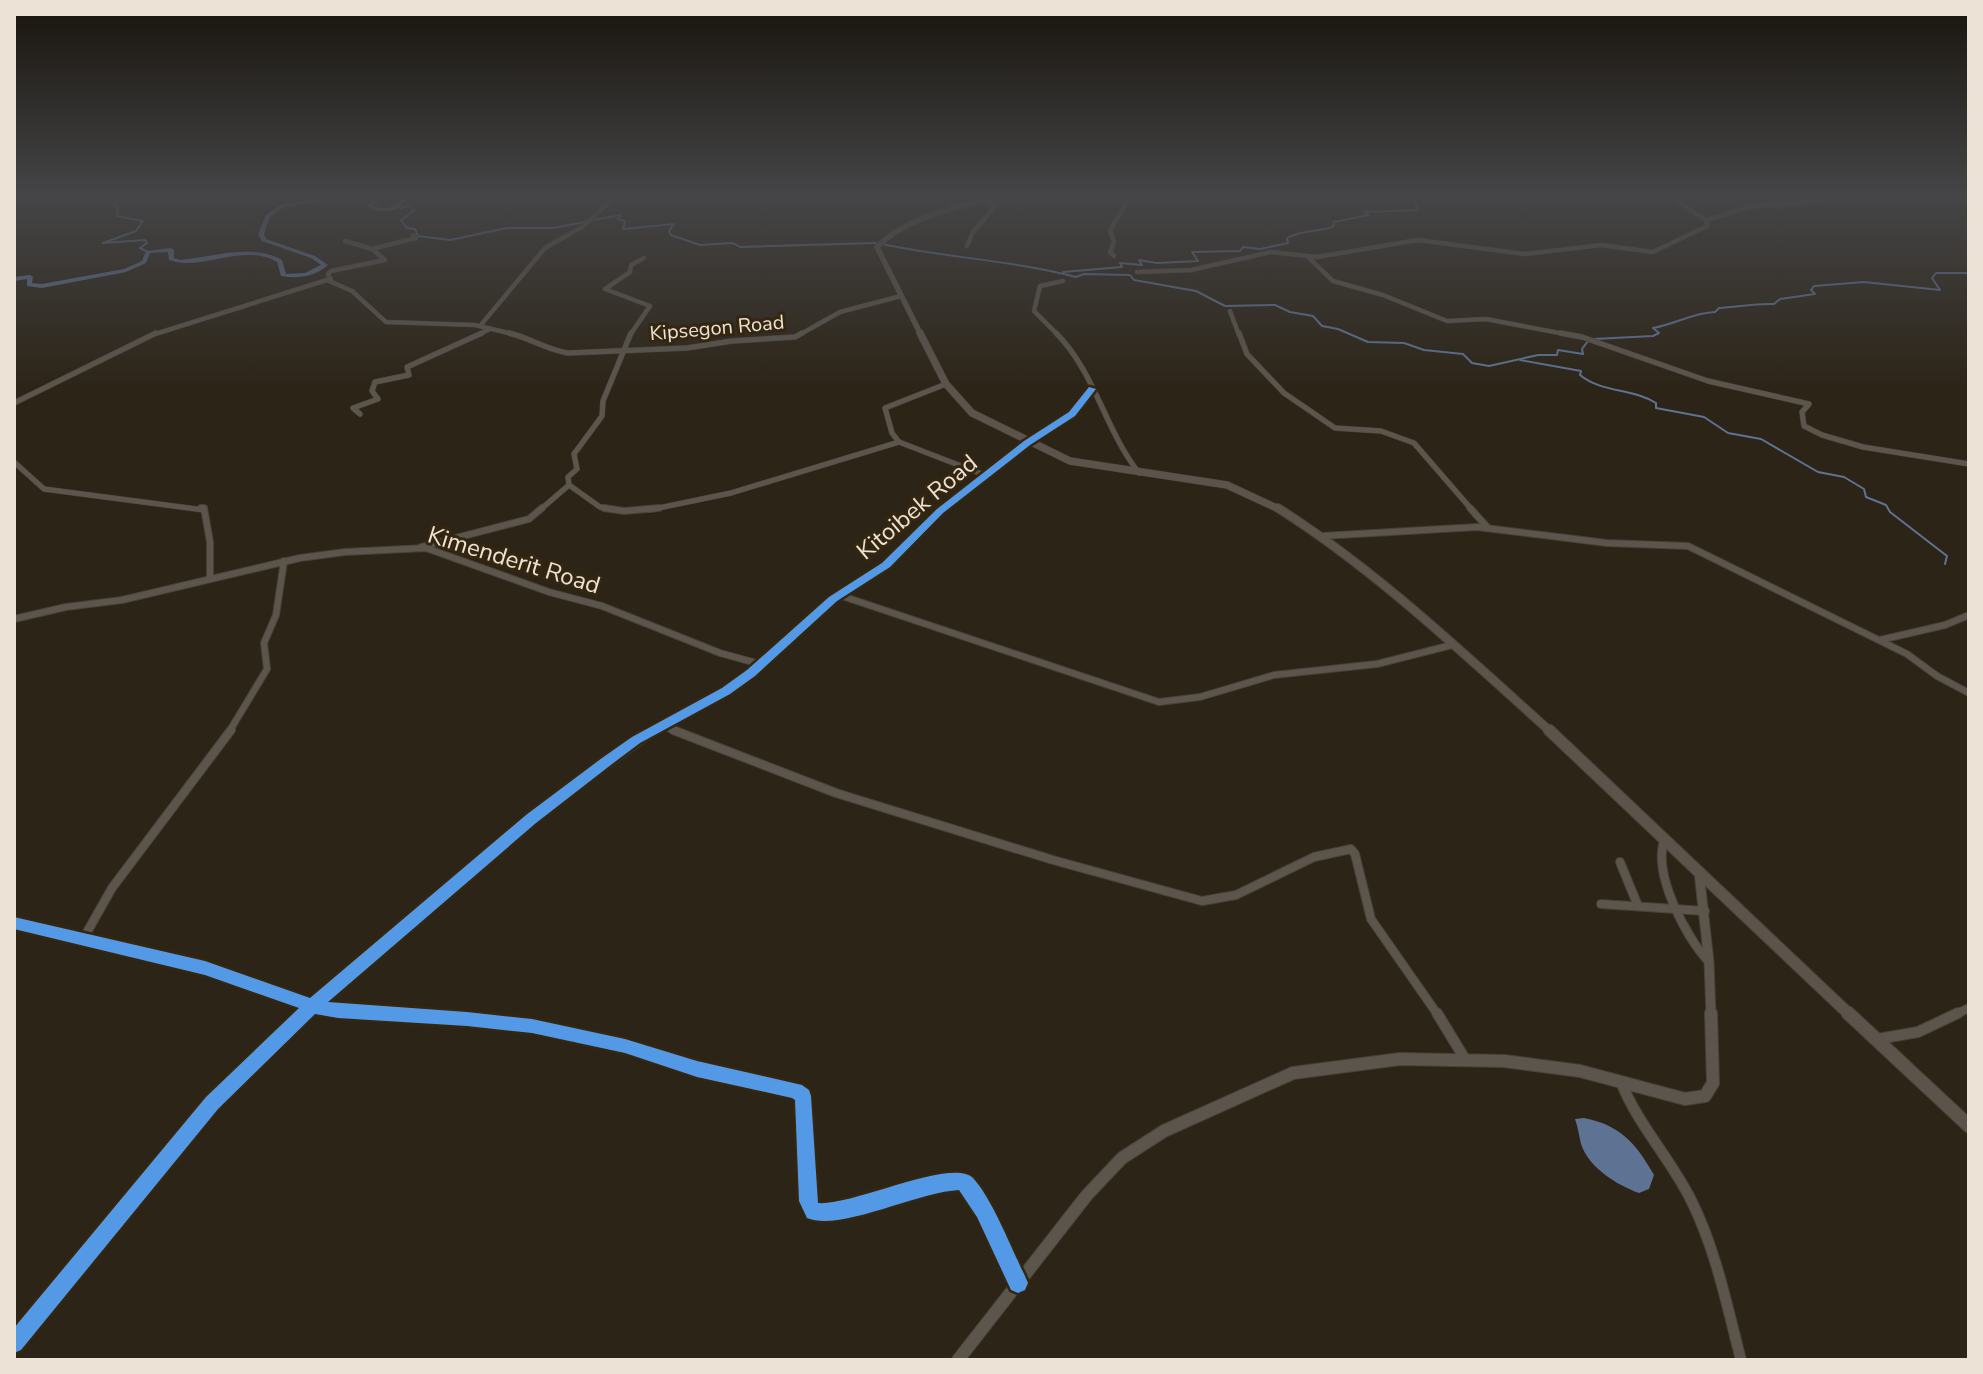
<svg xmlns="http://www.w3.org/2000/svg" width="1983" height="1374" viewBox="0 0 1983 1374" font-family="'Nunito Sans',sans-serif">
  <style>
    .water { fill: #5e7393 }
    .lines { fill: none; stroke-linecap: round; stroke-linejoin: round }
    .stream { stroke: #5e7393; stroke-width: 2 }
    .river { fill: #5e7393; fill-rule: evenodd }
    .minor-far4-casing { stroke: #474137; stroke-width: 5 }
    .minor-far3-casing { stroke: #474137; stroke-width: 6 }
    .minor-far2-casing { stroke: #474137; stroke-width: 8 }
    .minor-far1-casing { stroke: #474137; stroke-width: 10 }
    .minor-casing { stroke: #474137; stroke-width: 12 }
    .tertiary-far3-casing { stroke: #474137; stroke-width: 7 }
    .tertiary-far2-casing { stroke: #474137; stroke-width: 9 }
    .tertiary-far1-casing { stroke: #474137; stroke-width: 11 }
    .tertiary-casing { stroke: #474137; stroke-width: 14 }
    .secondary-far4-casing { stroke: #474137; stroke-width: 6 }
    .secondary-far3-casing { stroke: #474137; stroke-width: 8 }
    .secondary-far2-casing { stroke: #474137; stroke-width: 10 }
    .secondary-far1-casing { stroke: #474137; stroke-width: 13 }
    .secondary-casing { stroke: #474137; stroke-width: 15 }
    .minor-far4 { stroke: #5b554c; stroke-width: 4 }
    .minor-far3 { stroke: #5b554c; stroke-width: 5 }
    .minor-far2 { stroke: #5b554c; stroke-width: 6 }
    .minor-far1 { stroke: #5b554c; stroke-width: 8 }
    .minor { stroke: #5b554c; stroke-width: 10 }
    .tertiary-far3 { stroke: #5b554c; stroke-width: 6 }
    .tertiary-far2 { stroke: #5b554c; stroke-width: 7 }
    .tertiary-far1 { stroke: #5b554c; stroke-width: 9 }
    .tertiary { stroke: #5b554c; stroke-width: 12 }
    .secondary-far4 { stroke: #5c534a; stroke-width: 5 }
    .secondary-far3 { stroke: #5c534a; stroke-width: 7 }
    .secondary-far2 { stroke: #5c534a; stroke-width: 8 }
    .secondary-far1 { stroke: #5c534a; stroke-width: 11 }
    .secondary { stroke: #5c534a; stroke-width: 13 }
    .cycleway-casing { stroke: #34260f; stroke-width: 5 }
    .cycleway { fill: #5399e6; fill-rule: evenodd }
    .labels { text-anchor: middle; dominant-baseline: central; stroke-width: 6; stroke-linejoin: round; paint-order: stroke }
    .far-street-label { font-size: 20px; fill: #ece3d6; stroke: #34260f }
    .street-label { font-size: 24px; fill: #ece3d6; stroke: #34260f }
  </style>
  <rect width="100%" height="100%" fill="#2c2417"/>
  <path class="water" d="M1584,1118c36,7 52,25 70,57l-5,14 -10,4c-22,-8 -50,-25 -58,-49 -2,-8 -3,-17 -6,-25z"/>
  <g class="lines">
    <g class="stream">
      <polyline points="116,196 122,198 112,204 118,206 117,216 143,221 136,231 103,243 145,240 147,243 140,248 148,252"/>
      <polyline points="400,208 409,206 415,210 401,220 407,228 415,229 418,236 450,240 507,228 554,228 620,215 618,219 625,221 623,229 674,224 669,231 671,235 700,245 733,243 740,247 876,243"/>
      <path d="M882,244c65,14 130,16 194,33l8,-3 46,1 4,5 62,11 29,15 50,-1 15,7 23,4 9,10 16,3 30,13 36,1 20,7 39,4 9,9 17,3 49,-11h19l1,-5 25,4 -1,-5 6,-8"/>
      <path d="M1063,272l59,-5 -2,-4 22,2 -3,-5 18,3 41,-2 -6,-9 48,-1 3,-4 17,2 28,-6 -1,-5c14,-8 30,-6 46,-11l1,-5 35,-7 -5,-3 54,-2 -4,-12 4,-2"/>
      <path d="M1594,339l59,-3 6,-3 -6,-5c23,-4 39,-15 62,-16l4,-4c19,-1 36,-5 55,-4l6,-5 35,-5 -4,-4 3,-4 50,-4 76,8 -8,-12 4,-5h33"/>
      <path d="M1520,360l61,11 -1,4c22,18 52,13 76,28v5l48,9 24,16 33,6 57,33 26,5 20,12 2,8 20,8 4,7 57,44 -2,8"/>
    </g>
    <g class="river">
      <path d="M344,196h18l-79,11 -13,10 -6,17 2,5 49,17 13,9c-14,12 -30,14 -47,11l-4,-14c-34,-20 -76,10 -108,-2l-1,-8 -18,1 -4,10 -20,9 -84,16 -15,-2v-7l-13,2v-4l16,-2 3,2 -1,6 10,1 82,-15 18,-8 4,-10 25,-3 3,2v8l6,2c32,-3 72,-17 102,0l4,14 19,-1 16,-8 -10,-7 -49,-17 -4,-7 8,-19 14,-10z"/>
      <path d="M376,196h5l-8,10c14,5 22,1 32,-10h5c-12,16 -24,19 -42,11v-2z"/>
    </g>
    <g class="minor-far4-casing">
      <g id="minor-far4">
        <polyline points="1372,196 1375,198"/>
        <polyline points="1669,196 1706,220 1753,206 1882,196"/>
        <polyline points="967,246 973,232 994,208 992,203 984,201"/>
        <polyline points="372,249 416,238 413,235"/>
        <polyline points="1114,256 1110,252 1114,242 1110,230 1131,196"/>
        <polyline points="1308,257 1333,281 1383,295 1447,321 1486,319 1570,335"/>
        <polyline points="1137,272 1191,270 1271,252 1317,257 1418,240 1525,254 1602,245 1653,252 1707,226 1706,220"/>
        <polyline points="331,280 328,274 331,271 385,260 372,249 345,241"/>
        <polyline points="1230,311 1239,335"/>
        <polyline points="480,326 545,248 582,227 617,196"/>
        <polyline points="152,335 327,280 352,291 386,322 475,325 517,335"/>
        <polyline points="477,335 488,330"/>
        <polyline points="630,335 650,306 605,289 630,272 631,265 644,258"/>
        <polyline points="799,335 840,312 901,296"/>
        <polyline points="1058,335 1034,311 1040,286 1063,281"/>
      </g>
    </g>
    <g class="minor-far3-casing">
      <g id="minor-far3">
        <path d="M509,333c21,5 38,17 59,20l119,-5 45,-7 63,-4 7,-4"/>
        <path d="M1056,333c39,39 49,97 83,140"/>
        <polyline points="1239,333 1247,354 1284,393 1335,428 1381,431 1414,443 1472,510"/>
        <polyline points="1560,333 1582,337 1708,381 1809,404 1802,412 1804,426 1822,435 1863,447 1969,464"/>
        <polyline points="946,384 885,408 892,433 899,442 987,476"/>
        <polyline points="14,403 156,333"/>
        <polyline points="360,414 353,408 378,399 372,391 375,382 409,375 407,367 482,333"/>
        <polyline points="1027,443 1068,417 1092,389"/>
        <polyline points="14,462 44,489 204,510"/>
        <polyline points="569,485 600,507 616,510"/>
        <polyline points="540,510 569,485 568,477 577,469 574,454 602,416 603,401 631,333"/>
        <polyline points="649,510 731,493 899,442"/>
      </g>
    </g>
    <g class="minor-far2-casing">
      <g id="minor-far2">
        <polyline points="201,508 204,508 210,542 210,578"/>
        <polyline points="604,508 624,511 659,508"/>
        <polyline points="1470,508 1488,528"/>
        <polyline points="1322,536 1477,527 1607,543 1688,546 1907,654 1937,676 1969,693"/>
        <polyline points="421,547 529,519 542,508"/>
        <polyline points="839,595 1159,702 1200,697 1274,675 1377,664 1452,645"/>
        <polyline points="14,619 66,607 122,600 300,558 345,552 426,548 549,592 602,606 720,653 760,664"/>
        <polyline points="1880,640 1945,625 1969,615"/>
        <polyline points="663,726 678,732"/>
        <polyline points="229,732 267,669 264,643 276,615 284,561"/>
      </g>
    </g>
    <g class="minor-far1-casing">
      <g id="minor-far1">
        <polyline points="673,730 836,793 1053,860 1202,901 1236,895 1314,857 1351,849 1355,854 1371,919 1438,1015"/>
        <path d="M1664,841c-11,34 22,96 45,121"/>
        <polyline points="1620,862 1638,906"/>
        <polyline points="1601,904 1705,911"/>
        <polyline points="14,923 205,968 312,1006 402,1015"/>
        <polyline points="82,941 112,888 231,730"/>
        <polyline points="1954,1015 1969,1008"/>
      </g>
    </g>
    <g class="minor-casing">
      <g id="minor">
        <path d="M370,1013l162,13 93,20 72,23 99,22 7,5 5,105 5,11c51,4 99,-29 150,-31l20,30 35,72"/>
        <polyline points="1437,1013 1465,1059"/>
        <polyline points="1878,1039 1918,1032 1958,1013"/>
        <path d="M1621,1082c17,43 49,76 70,118 25,50 36,106 50,160"/>
      </g>
    </g>
    <g class="tertiary-far3-casing">
      <polyline id="tertiary-far3" points="942,510 1027,443"/>
    </g>
    <g class="tertiary-far2-casing">
      <polyline id="tertiary-far2" points="650,732 739,682 833,599 886,565 944,508"/>
    </g>
    <g class="tertiary-far1-casing">
      <g id="tertiary-far1">
        <polyline points="1699,872 1709,962 1711,1015"/>
        <polyline points="303,1015 531,819 654,730"/>
      </g>
    </g>
    <g class="tertiary-casing">
      <g id="tertiary">
        <polyline points="14,1343 212,1103 305,1013"/>
        <polyline points="958,1360 1087,1195 1122,1158 1164,1131 1293,1073 1400,1059 1504,1061 1580,1071 1685,1099 1705,1096 1713,1083 1711,1013"/>
      </g>
    </g>
    <g class="secondary-far4-casing">
      <path id="secondary-far4" d="M921,335l-44,-88c30,-31 79,-38 119,-51"/>
    </g>
    <g class="secondary-far3-casing">
      <polyline id="secondary-far3" points="920,333 946,384 972,413 1070,461 1227,485 1281,510"/>
    </g>
    <g class="secondary-far2-casing">
      <path id="secondary-far2" d="M1278,508c99,63 185,145 273,224"/>
    </g>
    <g class="secondary-far1-casing">
      <polyline id="secondary-far1" points="1549,730 1850,1015"/>
    </g>
    <g class="secondary-casing">
      <polyline id="secondary" points="1848,1013 1969,1126"/>
    </g>
    <use href="#minor-far4" class="minor-far4"/>
    <use href="#minor-far3" class="minor-far3"/>
    <use href="#minor-far2" class="minor-far2"/>
    <use href="#minor-far1" class="minor-far1"/>
    <use href="#minor" class="minor"/>
    <use href="#tertiary-far3" class="tertiary-far3"/>
    <use href="#tertiary-far2" class="tertiary-far2"/>
    <use href="#tertiary-far1" class="tertiary-far1"/>
    <use href="#tertiary" class="tertiary"/>
    <use href="#secondary-far4" class="secondary-far4"/>
    <use href="#secondary-far3" class="secondary-far3"/>
    <use href="#secondary-far2" class="secondary-far2"/>
    <use href="#secondary-far1" class="secondary-far1"/>
    <use href="#secondary" class="secondary"/>
    <g class="cycleway-casing">
      <path id="cycleway" d="M1089,387l7,2 -21,27 -45,29 -87,68 -53,54 -53,34 -82,75 -25,18 -90,49 -28,21 -76,59 -208,179 139,10 65,7 93,20 72,22 105,24 7,5 2,6 7,107c35,3 134,-46 155,-25 19,20 39,72 52,98l3,7 -3,7 -7,3 -7,-3 -34,-73 -18,-27c-42,2 -119,42 -152,28l-8,-17 -4,-101 -3,-2 -95,-21 -72,-24 -93,-20 -65,-7 -129,-8 -23,-4 -97,95 -197,241 -7,3v-25l192,-231 93,-89 -94,-33 -191,-46v-12l191,44 105,37 216,-183 76,-57 30,-21 90,-49 25,-18 82,-73 53,-34 55,-54 87,-68 45,-29z"/>
    </g>
    <use href="#cycleway" class="cycleway"/>
  </g>
  <linearGradient id="sky" x2="0" y2="1"><stop stop-color="#18140d"/><stop offset="0.5" stop-color="#454547"/><stop offset="1" stop-color="#454547" stop-opacity="0"/></linearGradient>
  <rect width="1983" height="389" fill="url(#sky)"/>
  <g class="labels">
    <g class="far-street-label">
      <text transform="translate(717 328) rotate(-5)">Kipsegon Road</text>
    </g>
    <g class="street-label">
      <text transform="translate(917 507) rotate(-40)">Kitoibek Road</text>
      <text transform="translate(514 560) rotate(17)">Kimenderit Road</text>
    </g>
  </g>
  <rect width="1983" height="1374" fill="none" stroke="#ece3d6" stroke-width="32"/>
</svg>
